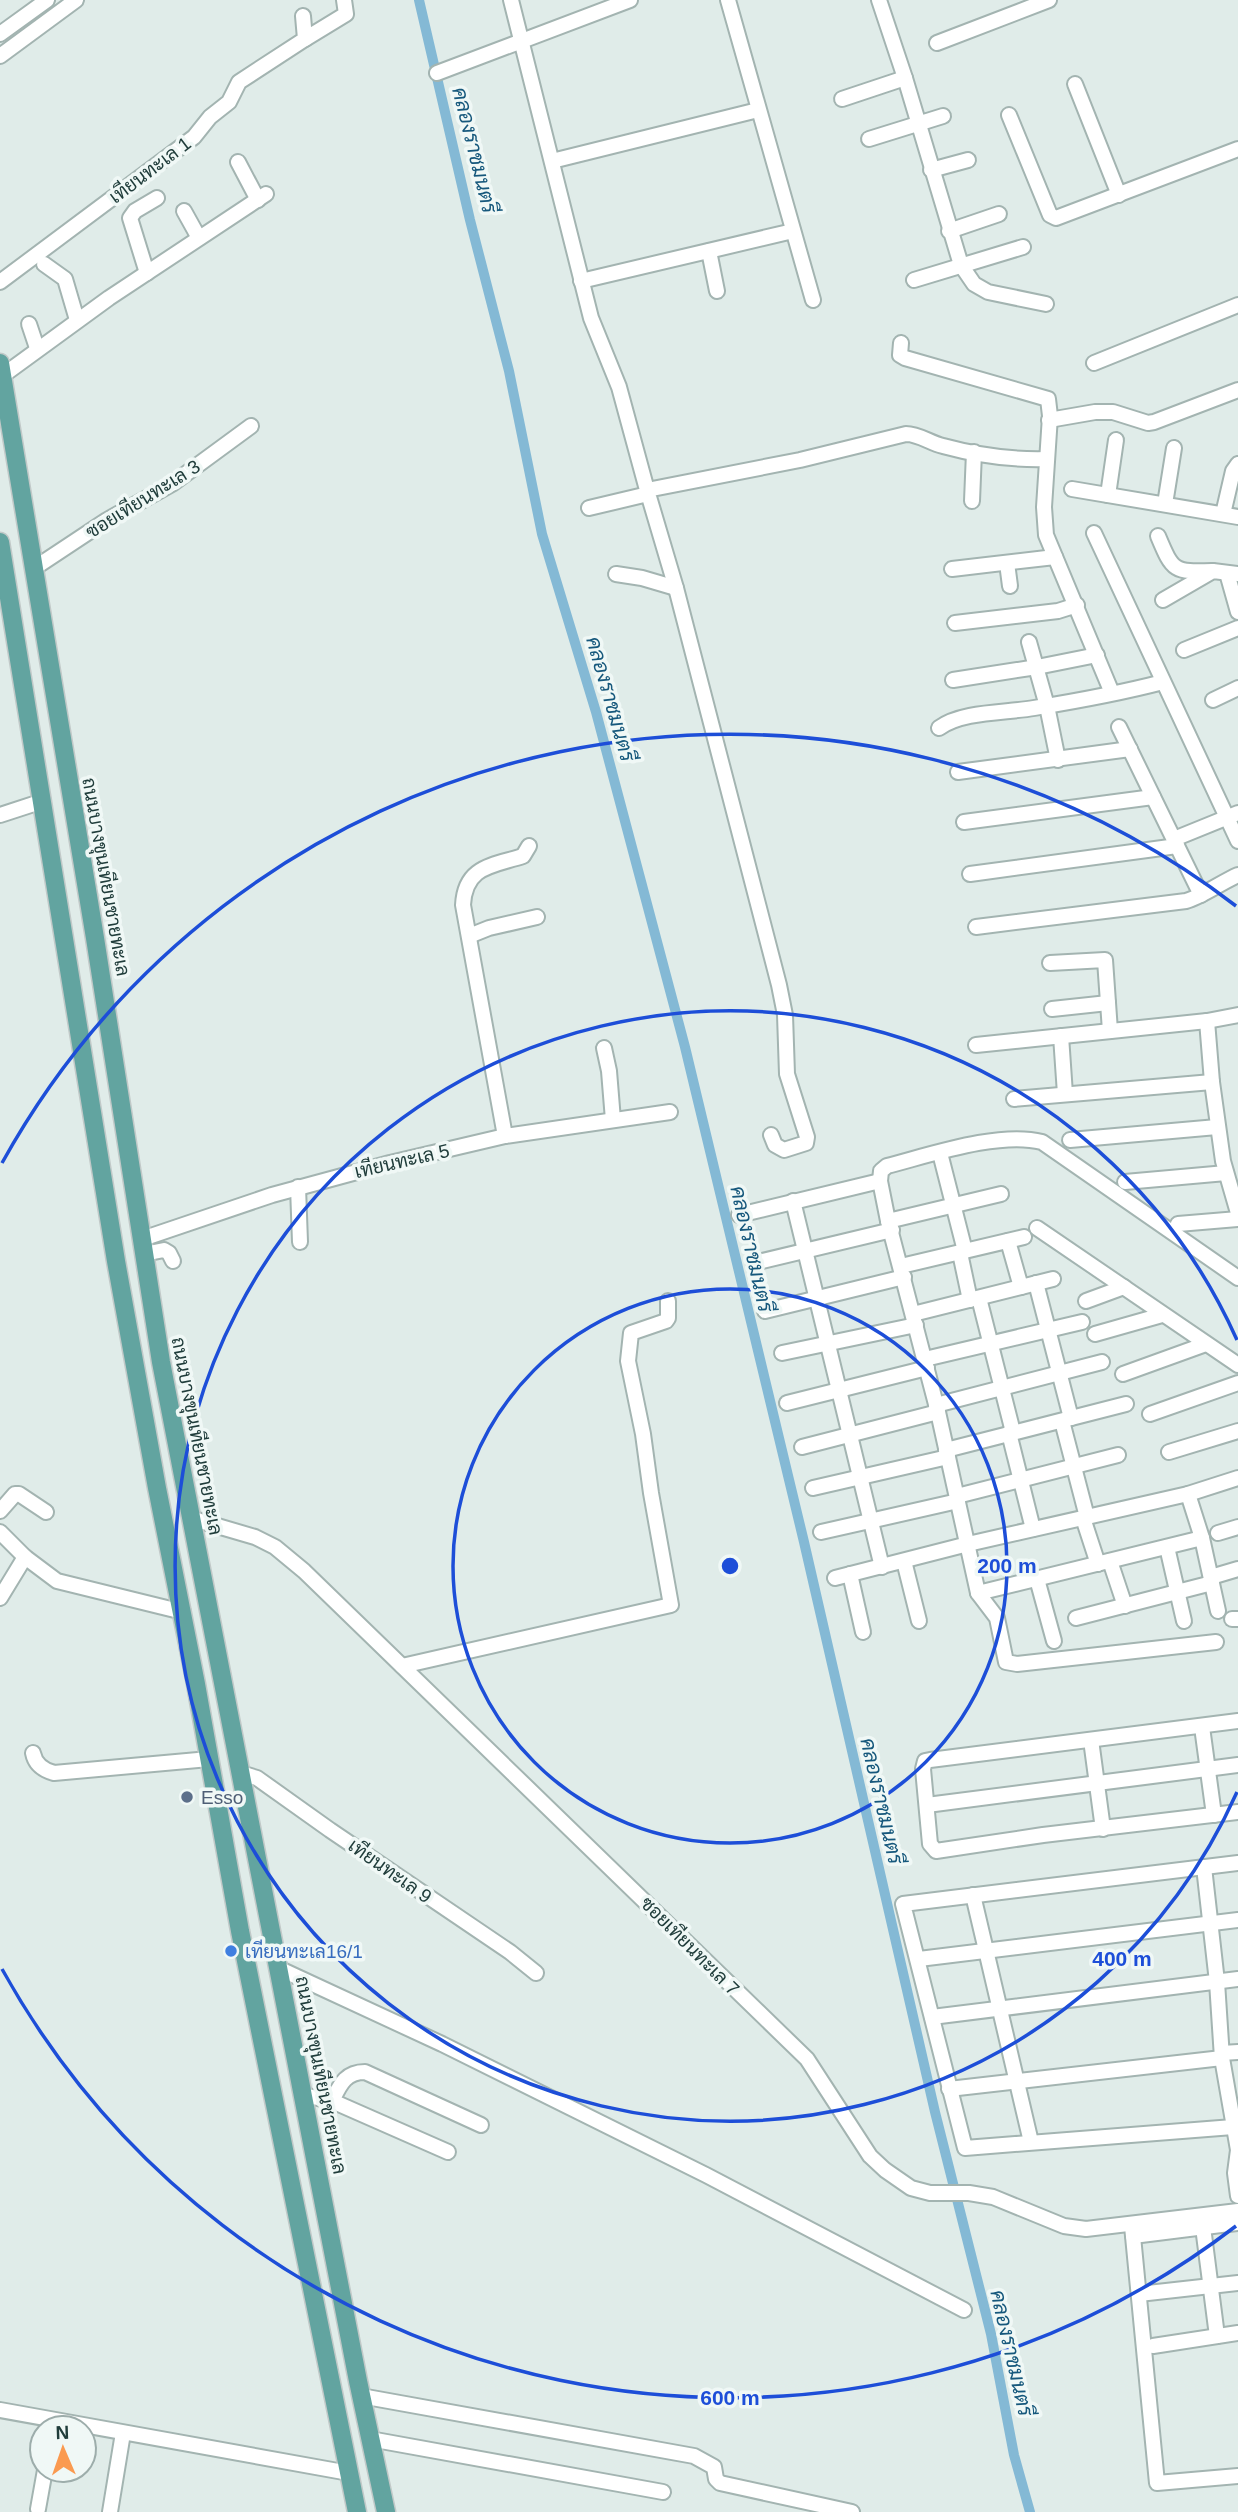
<svg xmlns="http://www.w3.org/2000/svg" width="1238" height="2512" viewBox="0 0 1238 2512" font-family="Helvetica,Sarabun,sans-serif">
  <style>
    .lines { fill: none; stroke-linecap: round; stroke-linejoin: round }
    .canal { stroke: #84b9d5; stroke-width: 10 }
    .minor-casing { stroke: #a3b4b1; stroke-width: 18 }
    .major-casing { stroke: #c1c9c8; stroke-width: 21 }
    .minor { stroke: #fff; stroke-width: 14 }
    .major { stroke: #62a4a0; stroke-width: 18 }
    .ring { fill: none; stroke: #1d4ed8; stroke-width: 3.5 }
    .service-dot { fill: #5c6f8a; stroke: #f0f8f6; stroke-width: 2.5 }
    .shop-dot { fill: #3f7fe0; stroke: #f0f8f6; stroke-width: 2.5 }
    .labels { text-anchor: middle; dominant-baseline: central; stroke-width: 7; stroke-linejoin: round; paint-order: stroke }
    .street-label { font-size: 19px; fill: #203d3b; stroke: #f0f8f6 }
    .service-label { font-size: 19px; fill: #4e5e75; stroke: #f0f8f6; text-anchor: start }
    .shop-label { font-size: 19px; fill: #366cbe; stroke: #f0f8f6; text-anchor: start }
    .water-label { font-size: 21px; font-style: italic; fill: #16587c; stroke: #f0f8f6 }
    .centre { fill: #1d4ed8; stroke: #f0f8f6; stroke-width: 3.5 }
    .ring-label { font-size: 21px; text-anchor: middle; font-weight: bold; fill: #1d4ed8; stroke: #f0f8f6; stroke-width: 7; stroke-linejoin: round; paint-order: stroke }
  </style>
  <rect width="100%" height="100%" fill="#e0ece9"/>
  <g class="lines">
    <polyline class="canal" points="419,0 470,220 509,371 542,534 596,712 685,1047 804,1542 935,2112 991,2334 1014,2455 1030,2512"/>
    <g class="minor-casing">
      <g id="minor">
        <polyline points="511,0 591,318 619,387 647,490"/>
        <polyline points="728,0 813,300"/>
        <polyline points="879,0 905,78 961,265 974,284 988,292 1046,304"/>
        <polyline points="0,34 47,0"/>
        <polyline points="305,39 346,14 344,0"/>
        <polyline points="937,43 1049,0"/>
        <polyline points="0,56 76,0"/>
        <polyline points="437,73 630,0"/>
        <polyline points="1075,84 1119,195"/>
        <polyline points="842,99 905,78"/>
        <polyline points="1009,115 1050,215 1056,218 1238,149"/>
        <polyline points="869,139 943,116"/>
        <polyline points="552,161 758,110"/>
        <polyline points="238,162 258,200"/>
        <polyline points="931,170 968,160"/>
        <polyline points="184,211 199,238"/>
        <polyline points="949,231 999,214"/>
        <polyline points="709,251 717,291"/>
        <polyline points="44,264 65,279 77,320"/>
        <polyline points="147,273 130,218 135,211 157,198"/>
        <polyline points="914,280 1023,247"/>
        <polyline points="581,281 793,231"/>
        <polyline points="0,282 194,137 210,117 229,102 239,82 305,39 303,16"/>
        <polyline points="29,324 37,348"/>
        <polyline points="901,343 900,355 905,358 1048,399 1050,416 1044,507 1046,535 1112,693"/>
        <polyline points="1094,363 1238,305"/>
        <polyline points="2,376 109,298 266,194"/>
        <polyline points="1049,420 1095,412 1113,412 1148,423 1154,422 1238,390"/>
        <polyline points="1072,489 1238,517"/>
        <polyline points="1108,495 1116,440"/>
        <polyline points="972,501 974,452"/>
        <polyline points="1165,504 1174,448"/>
        <polyline points="589,508 648,494"/>
        <polyline points="1223,514 1233,471 1238,464"/>
        <polyline points="1094,533 1238,841"/>
        <path d="M1158,536c15,36 16,36 54,35"/>
        <polyline points="1007,563 1010,586"/>
        <polyline points="33,569 107,520 172,484 251,426"/>
        <polyline points="952,569 1055,557"/>
        <polyline points="1227,573 1238,612"/>
        <polyline points="616,574 642,578 676,588"/>
        <polyline points="1163,600 1213,571 1238,574"/>
        <polyline points="955,623 1058,611 1077,605"/>
        <polyline points="1029,642 1047,706 1058,760"/>
        <polyline points="1184,650 1238,628"/>
        <polyline points="953,680 1037,667 1097,655"/>
        <polyline points="1213,700 1238,688"/>
        <polyline points="1119,727 1201,895"/>
        <path d="M939,728c23,-17 67,-15 95,-20 43,-7 87,-15 129,-26"/>
        <polyline points="958,772 1130,749"/>
        <polyline points="0,815 43,801"/>
        <polyline points="964,822 1153,797"/>
        <polyline points="1174,839 1238,813"/>
        <polyline points="970,874 1177,846"/>
        <path d="M976,927l210,-26c15,-4 36,-19 52,-26"/>
        <polyline points="469,936 489,928 537,917"/>
        <polyline points="1050,963 1105,960 1110,1031"/>
        <polyline points="1052,1009 1108,1003"/>
        <polyline points="1207,1021 1212,1082 1223,1161 1238,1213"/>
        <polyline points="1061,1036 1065,1094"/>
        <polyline points="976,1045 1207,1021 1238,1015"/>
        <polyline points="604,1048 609,1071 613,1120"/>
        <polyline points="1014,1099 1212,1082"/>
        <path d="M771,1135l4,10 9,5 22,-7 1,-6 -20,-63 -2,-59 -6,-30 -103,-397 -29,-98 153,-30 106,-26c13,0 24,9 37,12 33,9 69,14 104,13"/>
        <path d="M505,1136l-42,-231c2,-39 29,-39 60,-49l6,-10"/>
        <polyline points="1070,1140 1217,1127"/>
        <polyline points="940,1153 965,1251"/>
        <polyline points="1125,1182 1226,1173"/>
        <polyline points="298,1187 300,1242"/>
        <polyline points="793,1201 882,1567"/>
        <polyline points="739,1215 880,1181"/>
        <polyline points="888,1221 1001,1194"/>
        <polyline points="1178,1224 1238,1219"/>
        <polyline points="1037,1228 1238,1365"/>
        <polyline points="142,1239 272,1195 390,1163 505,1136 670,1112"/>
        <polyline points="1008,1241 1021,1287"/>
        <polyline points="960,1253 970,1300"/>
        <polyline points="144,1254 164,1250 169,1253 173,1261"/>
        <polyline points="754,1263 892,1230"/>
        <polyline points="901,1266 1024,1237"/>
        <polyline points="1036,1283 1071,1418"/>
        <polyline points="979,1298 1013,1432"/>
        <polyline points="1086,1301 1124,1287"/>
        <polyline points="765,1311 904,1277"/>
        <polyline points="913,1314 1053,1279"/>
        <polyline points="1095,1334 1162,1315"/>
        <polyline points="782,1353 916,1325"/>
        <polyline points="925,1359 1082,1322"/>
        <polyline points="1123,1374 1206,1344"/>
        <polyline points="787,1403 927,1368"/>
        <polyline points="936,1405 1102,1362"/>
        <polyline points="1150,1414 1238,1383"/>
        <polyline points="1062,1421 1087,1517"/>
        <polyline points="1009,1433 1033,1529"/>
        <polyline points="802,1447 938,1412"/>
        <polyline points="946,1450 1126,1404"/>
        <polyline points="1169,1452 1238,1431"/>
        <polyline points="813,1488 948,1457"/>
        <polyline points="1188,1494 1238,1478"/>
        <polyline points="957,1496 1118,1455"/>
        <polyline points="0,1511 15,1494 19,1494 46,1512"/>
        <polyline points="190,1518 255,1537 275,1547 304,1571 807,2059 870,2156 885,2170 911,2188 930,2193 969,2193 993,2197 1064,2226 1086,2229 1238,2211"/>
        <polyline points="1083,1518 1098,1564"/>
        <polyline points="0,1532 25,1557 57,1581 183,1612"/>
        <polyline points="821,1532 958,1501"/>
        <polyline points="1218,1533 1238,1527"/>
        <polyline points="1167,1547 1184,1621"/>
        <polyline points="904,1561 919,1621"/>
        <polyline points="1110,1561 1125,1606"/>
        <polyline points="850,1574 863,1632"/>
        <polyline points="1211,1577 1238,1569"/>
        <polyline points="835,1578 968,1544 1188,1494 1202,1538 1218,1611"/>
        <polyline points="1037,1579 1054,1641"/>
        <polyline points="978,1593 1202,1538"/>
        <polyline points="0,1598 25,1557"/>
        <polyline points="1076,1618 1212,1583"/>
        <polyline points="1232,1619 1238,1619"/>
        <path d="M1216,1642l-199,22 -11,-2 -9,-44 -19,-25 -40,-181 -50,-191 -8,-40 1,-10 6,-5c43,-11 112,-35 155,-24l196,136"/>
        <polyline points="402,1666 671,1605 651,1493 643,1434 628,1361 631,1333 666,1321 668,1318 668,1301"/>
        <polyline points="1238,1721 930,1760 925,1761 923,1769 930,1844 936,1851 1043,1835 1238,1812"/>
        <polyline points="1202,1727 1214,1815"/>
        <polyline points="1091,1740 1103,1829"/>
        <path d="M33,1753c2,11 10,17 21,20l155,-14"/>
        <polyline points="241,1773 257,1778 330,1830 510,1952 536,1973"/>
        <polyline points="927,1805 1238,1765"/>
        <polyline points="1204,1867 1217,1982 1222,2058 1238,2150 1235,2173 1238,2196"/>
        <polyline points="973,1895 1031,2142"/>
        <polyline points="919,1959 1238,1920"/>
        <polyline points="278,1968 442,2044 706,2175 964,2310"/>
        <polyline points="932,2017 1238,1979"/>
        <polyline points="1222,2053 1238,2052"/>
        <polyline points="949,2089 1222,2058"/>
        <polyline points="303,2095 332,2101 448,2152"/>
        <path d="M332,2101c8,-16 13,-29 33,-29l116,53"/>
        <polyline points="1233,2127 965,2148 903,1904 1238,1863"/>
        <polyline points="1132,2226 1157,2483 1238,2476"/>
        <polyline points="1203,2227 1217,2336"/>
        <polyline points="1133,2236 1238,2223"/>
        <polyline points="1139,2294 1238,2283"/>
        <polyline points="1153,2346 1238,2333"/>
        <polyline points="361,2396 694,2456 714,2467 716,2479 720,2483 852,2512"/>
        <polyline points="0,2410 349,2473"/>
        <polyline points="370,2439 663,2492"/>
        <polyline points="38,2509 45,2470"/>
        <polyline points="110,2512 123,2433"/>
      </g>
    </g>
    <g class="major-casing">
      <g id="major">
        <polyline points="0,363 95,938 161,1362 358,2381 386,2512"/>
        <polyline points="0,542 116,1261 157,1488 196,1684 240,1931 357,2512"/>
      </g>
    </g>
    <use href="#minor" class="minor"/>
    <use href="#major" class="major"/>
  </g>
  <g class="ring">
    <circle cx="730" cy="1566" r="277"/>
    <path d="M1237 1792A555 555 0 1 1 1237 1340"/>
    <path d="M1236 2226A832 832 0 0 1 2 1969M2 1163A832 832 0 0 1 1236 906"/>
  </g>
  <circle class="service-dot" cx="187" cy="1797" r="7"/>
  <circle class="shop-dot" cx="231" cy="1951" r="7"/>
  <g class="labels">
    <g class="street-label">
      <text transform="translate(150 170) rotate(-37)">เทียนทะเล 1</text>
      <text transform="translate(143 499) rotate(-32)">ซอยเทียนทะเล 3</text>
      <text transform="translate(106 877) rotate(80)">ถนนบางขุนเทียนชายทะเล</text>
      <text transform="translate(402 1161) rotate(-13)">เทียนทะเล 5</text>
      <text transform="translate(197 1436) rotate(79)">ถนนบางขุนเทียนชายทะเล</text>
      <text transform="translate(390 1871) rotate(35)">เทียนทะเล 9</text>
      <text transform="translate(690 1946) rotate(45)">ซอยเทียนทะเล 7</text>
      <text transform="translate(321 2075) rotate(79)">ถนนบางขุนเทียนชายทะเล</text>
    </g>
    <g class="service-label">
      <text x="201" y="1797">Esso</text>
    </g>
    <g class="shop-label">
      <text x="245" y="1951">เทียนทะเล16/1</text>
    </g>
    <g class="water-label">
      <text transform="translate(475 150) rotate(76)">คลองราชมนตรี</text>
      <text transform="translate(611 699) rotate(74)">คลองราชมนตรี</text>
      <text transform="translate(752 1249) rotate(77)">คลองราชมนตรี</text>
      <text transform="translate(882 1801) rotate(77)">คลองราชมนตรี</text>
      <text transform="translate(1012 2353) rotate(77)">คลองราชมนตรี</text>
    </g>
  </g>
  <circle cx="730" cy="1566" r="10" class="centre"/>
  <g class="ring-label">
    <text x="1007" y="1573">200 m</text>
    <text x="1122" y="1966">400 m</text>
    <text x="730" y="2405">600 m</text>
  </g>
  <g transform="translate(63 2449) rotate(358)"><circle r="33" fill="#f0f8f6" stroke="#9dadab" stroke-width="2"/>
  <path d="M0-5L12 26L0 18L-12 26Z" fill="#fa9a50"/>
  <text y="-10" font-size="19" font-weight="bold" text-anchor="middle" fill="#203d3b">N</text>
  </g>
</svg>
